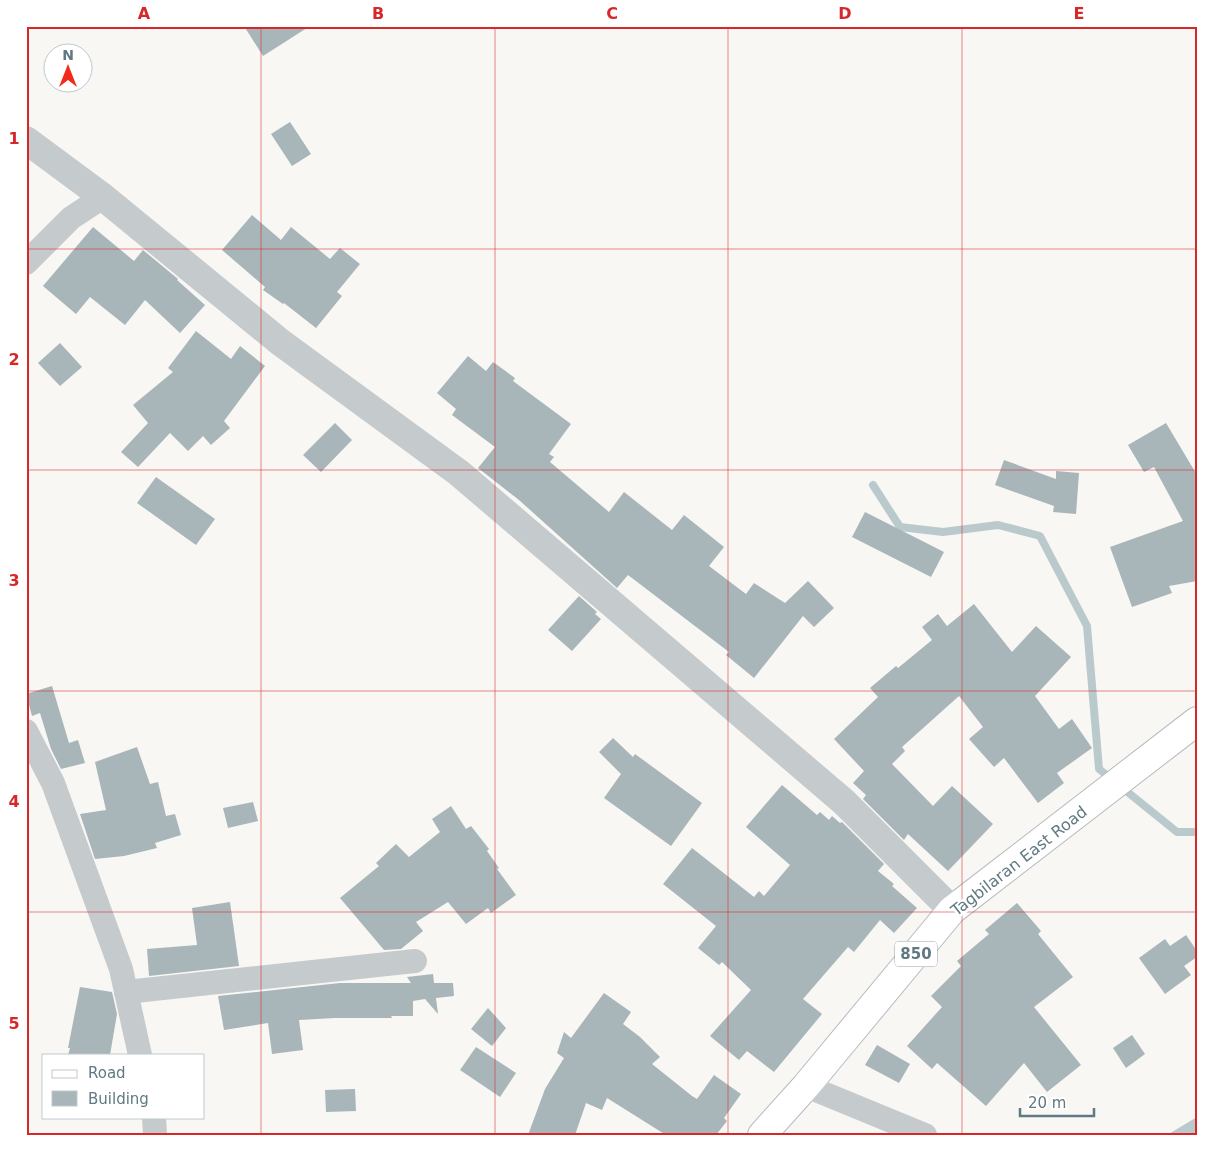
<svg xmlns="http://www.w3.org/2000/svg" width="1223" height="1161" viewBox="0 0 1223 1161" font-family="'DejaVu Sans',sans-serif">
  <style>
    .water { fill: #bacacc }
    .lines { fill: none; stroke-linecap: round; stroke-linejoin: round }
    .stream { stroke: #bacacc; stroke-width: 8 }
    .building { fill: #a8b5b9 }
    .primary-casing { stroke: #b5bcbf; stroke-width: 30 }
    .minor { stroke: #c5cacd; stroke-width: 24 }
    .tertiary { stroke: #c5cacd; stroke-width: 28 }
    .primary { stroke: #fff; stroke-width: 28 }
    .grid { fill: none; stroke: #d62828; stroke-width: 1; stroke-opacity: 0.55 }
    .labels { text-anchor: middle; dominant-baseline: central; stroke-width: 5; stroke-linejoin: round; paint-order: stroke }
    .shield { fill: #fff; stroke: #90a1a8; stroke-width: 1 }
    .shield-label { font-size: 15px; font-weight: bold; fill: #607982 }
    .street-label { font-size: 16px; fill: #607982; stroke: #fff }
    .neatline { fill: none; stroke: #d62828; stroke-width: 2 }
    .grid-label { font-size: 16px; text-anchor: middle; font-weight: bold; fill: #d62828 }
  </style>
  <rect width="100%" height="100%" fill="#f8f7f4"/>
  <polygon class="water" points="1197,1117 1197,1135 1167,1135"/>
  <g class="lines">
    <polyline class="stream" points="873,485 900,527 943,532 998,525 1040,536 1087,626 1099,769 1177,832 1197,832"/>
  </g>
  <g class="building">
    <polygon points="244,26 310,26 263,56"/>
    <polygon points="290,122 311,154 292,166 271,134"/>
    <polygon points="252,215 281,240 291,227 330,259 340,248 360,264 337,292 342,296 316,328 284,303 283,304 263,290 265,287 222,250"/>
    <polygon points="93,227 134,261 143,250 178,279 177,280 205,305 180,333 145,300 125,325 90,297 76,314 43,286"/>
    <polygon points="196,331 231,359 240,346 265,366 224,421 230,428 211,445 203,436 188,451 170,433 138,467 121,452 148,423 133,405 173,372 168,368"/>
    <polygon points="60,343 82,367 60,386 38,363"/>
    <polygon points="468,356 486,371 493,362 515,378 513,381 571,424 549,454 554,457 550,462 609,512 624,492 672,530 684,515 724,547 709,566 746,594 754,583 785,603 808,581 834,608 814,627 803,616 754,678 726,655 729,652 628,575 617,588 519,500 478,468 495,447 452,415 456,409 437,393"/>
    <polygon points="335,423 352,440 321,472 303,455"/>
    <polygon points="1166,423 1197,475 1197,581 1169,586 1172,593 1132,607 1110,547 1183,521 1154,467 1144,472 1128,445"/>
    <polygon points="1004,460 1056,479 1056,471 1079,473 1076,514 1053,512 1054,506 995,485"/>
    <polygon points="156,477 215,519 196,545 137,503"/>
    <polygon points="865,512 944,552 931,577 852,537"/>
    <polygon points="579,596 597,612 595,614 601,619 572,651 548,630"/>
    <polygon points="974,604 1012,652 1036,626 1071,657 1035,696 1059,729 1072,719 1092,748 1057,773 1064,783 1038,803 1004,758 994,767 969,739 983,727 959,696 902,747 905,751 892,764 933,806 952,786 993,824 948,871 908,834 904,840 863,799 866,795 853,783 864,771 834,739 878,697 870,688 896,666 898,668 932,640 922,627 938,614 947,626"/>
    <polygon points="52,686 69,743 78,740 85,763 61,769 51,749 40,713 32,716 26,694"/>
    <polygon points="613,738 633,757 635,754 702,803 671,846 604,798 621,774 599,752"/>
    <polygon points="137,747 150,784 158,782 166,816 175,814 181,835 155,843 157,848 124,856 95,859 80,814 106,810 95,762"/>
    <polygon points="782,785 817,815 820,812 829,820 832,816 840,823 842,822 884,864 878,871 894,884 892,886 917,908 894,933 880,920 854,952 848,947 803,999 822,1014 774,1072 747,1051 739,1060 710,1036 751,990 722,962 719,965 698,948 716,926 663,884 692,848 754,897 759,891 764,896 790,865 746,827"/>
    <polygon points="253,802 258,821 228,828 223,808"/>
    <polygon points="451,806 466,829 471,826 489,849 487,851 499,868 497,869 516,895 491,913 488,908 466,924 448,902 416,922 423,931 401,949 384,950 340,898 379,866 376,863 396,844 409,857 440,832 432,819"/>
    <polygon points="230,902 239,966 149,976 147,949 197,945 192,908"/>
    <polygon points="1017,903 1041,931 1038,934 1073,977 1034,1007 1081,1065 1047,1092 1024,1063 986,1106 937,1063 932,1069 907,1046 942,1007 931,996 961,966 957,961 989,934 985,930"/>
    <polygon points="1186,935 1197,951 1197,957 1184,966 1191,975 1165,994 1139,958 1165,939 1170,946"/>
    <polygon points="433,974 434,983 453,983 454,996 436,998 438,1014 425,999 413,1001 413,1016 391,1016 392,1018 335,1018 299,1020 303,1050 272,1054 268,1023 224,1030 218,996 340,983 411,983 407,977"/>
    <polygon points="80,987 112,992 117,1014 110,1055 68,1055 70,1048 68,1048"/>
    <polygon points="604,993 631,1012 623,1024 640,1037 660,1057 652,1064 692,1096 697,1099 714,1075 741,1094 724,1118 727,1121 716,1135 666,1135 607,1098 602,1110 586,1103 575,1135 528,1135 545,1089 564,1058 557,1053 564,1032 571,1038"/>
    <polygon points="488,1008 506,1028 492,1046 471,1029"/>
    <polygon points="1132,1035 1145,1054 1126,1068 1113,1048"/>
    <polygon points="877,1045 910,1064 899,1083 865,1065"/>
    <polygon points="476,1047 516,1073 500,1097 460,1070"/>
    <polygon points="355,1089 356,1111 326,1112 325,1090"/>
  </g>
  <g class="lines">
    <g class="primary-casing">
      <polyline id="primary" points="762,1135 806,1086 952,910 1197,721"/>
    </g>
    <g class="minor">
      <polyline points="26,263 71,218 103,197"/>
      <polyline points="26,731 53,783 121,969 140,1055"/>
      <polyline points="126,992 415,961"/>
      <polyline points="806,1086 925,1135"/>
      <polyline points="154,1117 155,1135"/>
    </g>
    <polyline class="tertiary" points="26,140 103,197 280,342 459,473 844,802 952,910"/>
    <use href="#primary" class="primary"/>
  </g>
  <path class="grid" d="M261,26v1109M495,26v1109M728,26v1109M962,26v1109M26,249h1171M26,470h1171M26,691h1171M26,912h1171"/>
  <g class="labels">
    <rect class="shield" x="895" y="941.5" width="42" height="25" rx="4"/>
    <g class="shield-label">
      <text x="916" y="954">850</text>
    </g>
    <g class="street-label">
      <text transform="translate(1019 861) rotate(-38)">Tagbilaran East Road</text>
    </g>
  </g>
  <rect width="1223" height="1161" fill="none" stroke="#ffffff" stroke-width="55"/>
  <rect x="42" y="1054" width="162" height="65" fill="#ffffff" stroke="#bfc9cd"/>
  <rect x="52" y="1070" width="25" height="8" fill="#ffffff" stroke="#bfc9cd"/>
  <text x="88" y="1078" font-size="15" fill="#607982">Road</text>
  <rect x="52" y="1091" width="25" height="15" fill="#a8b5b9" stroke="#bfc9cd"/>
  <text x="88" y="1104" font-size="15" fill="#607982">Building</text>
  <g transform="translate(68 68)"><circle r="24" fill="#ffffff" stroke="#bfc9cd"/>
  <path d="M0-4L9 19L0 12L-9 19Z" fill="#f32a19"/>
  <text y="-8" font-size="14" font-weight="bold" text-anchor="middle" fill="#607982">N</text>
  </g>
  <path d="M1020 1108v8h74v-8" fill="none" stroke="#607982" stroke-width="2.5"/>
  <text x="1028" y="1108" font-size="15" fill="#607982" stroke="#ffffff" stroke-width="4" paint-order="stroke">20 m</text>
  <rect x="28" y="28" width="1168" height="1106" class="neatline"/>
  <g class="grid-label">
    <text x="144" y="19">A</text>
    <text x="378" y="19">B</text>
    <text x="612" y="19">C</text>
    <text x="845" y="19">D</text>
    <text x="1079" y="19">E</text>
    <text x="14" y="144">1</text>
    <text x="14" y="365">2</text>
    <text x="14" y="586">3</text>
    <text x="14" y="807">4</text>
    <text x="14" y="1029">5</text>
  </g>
</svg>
